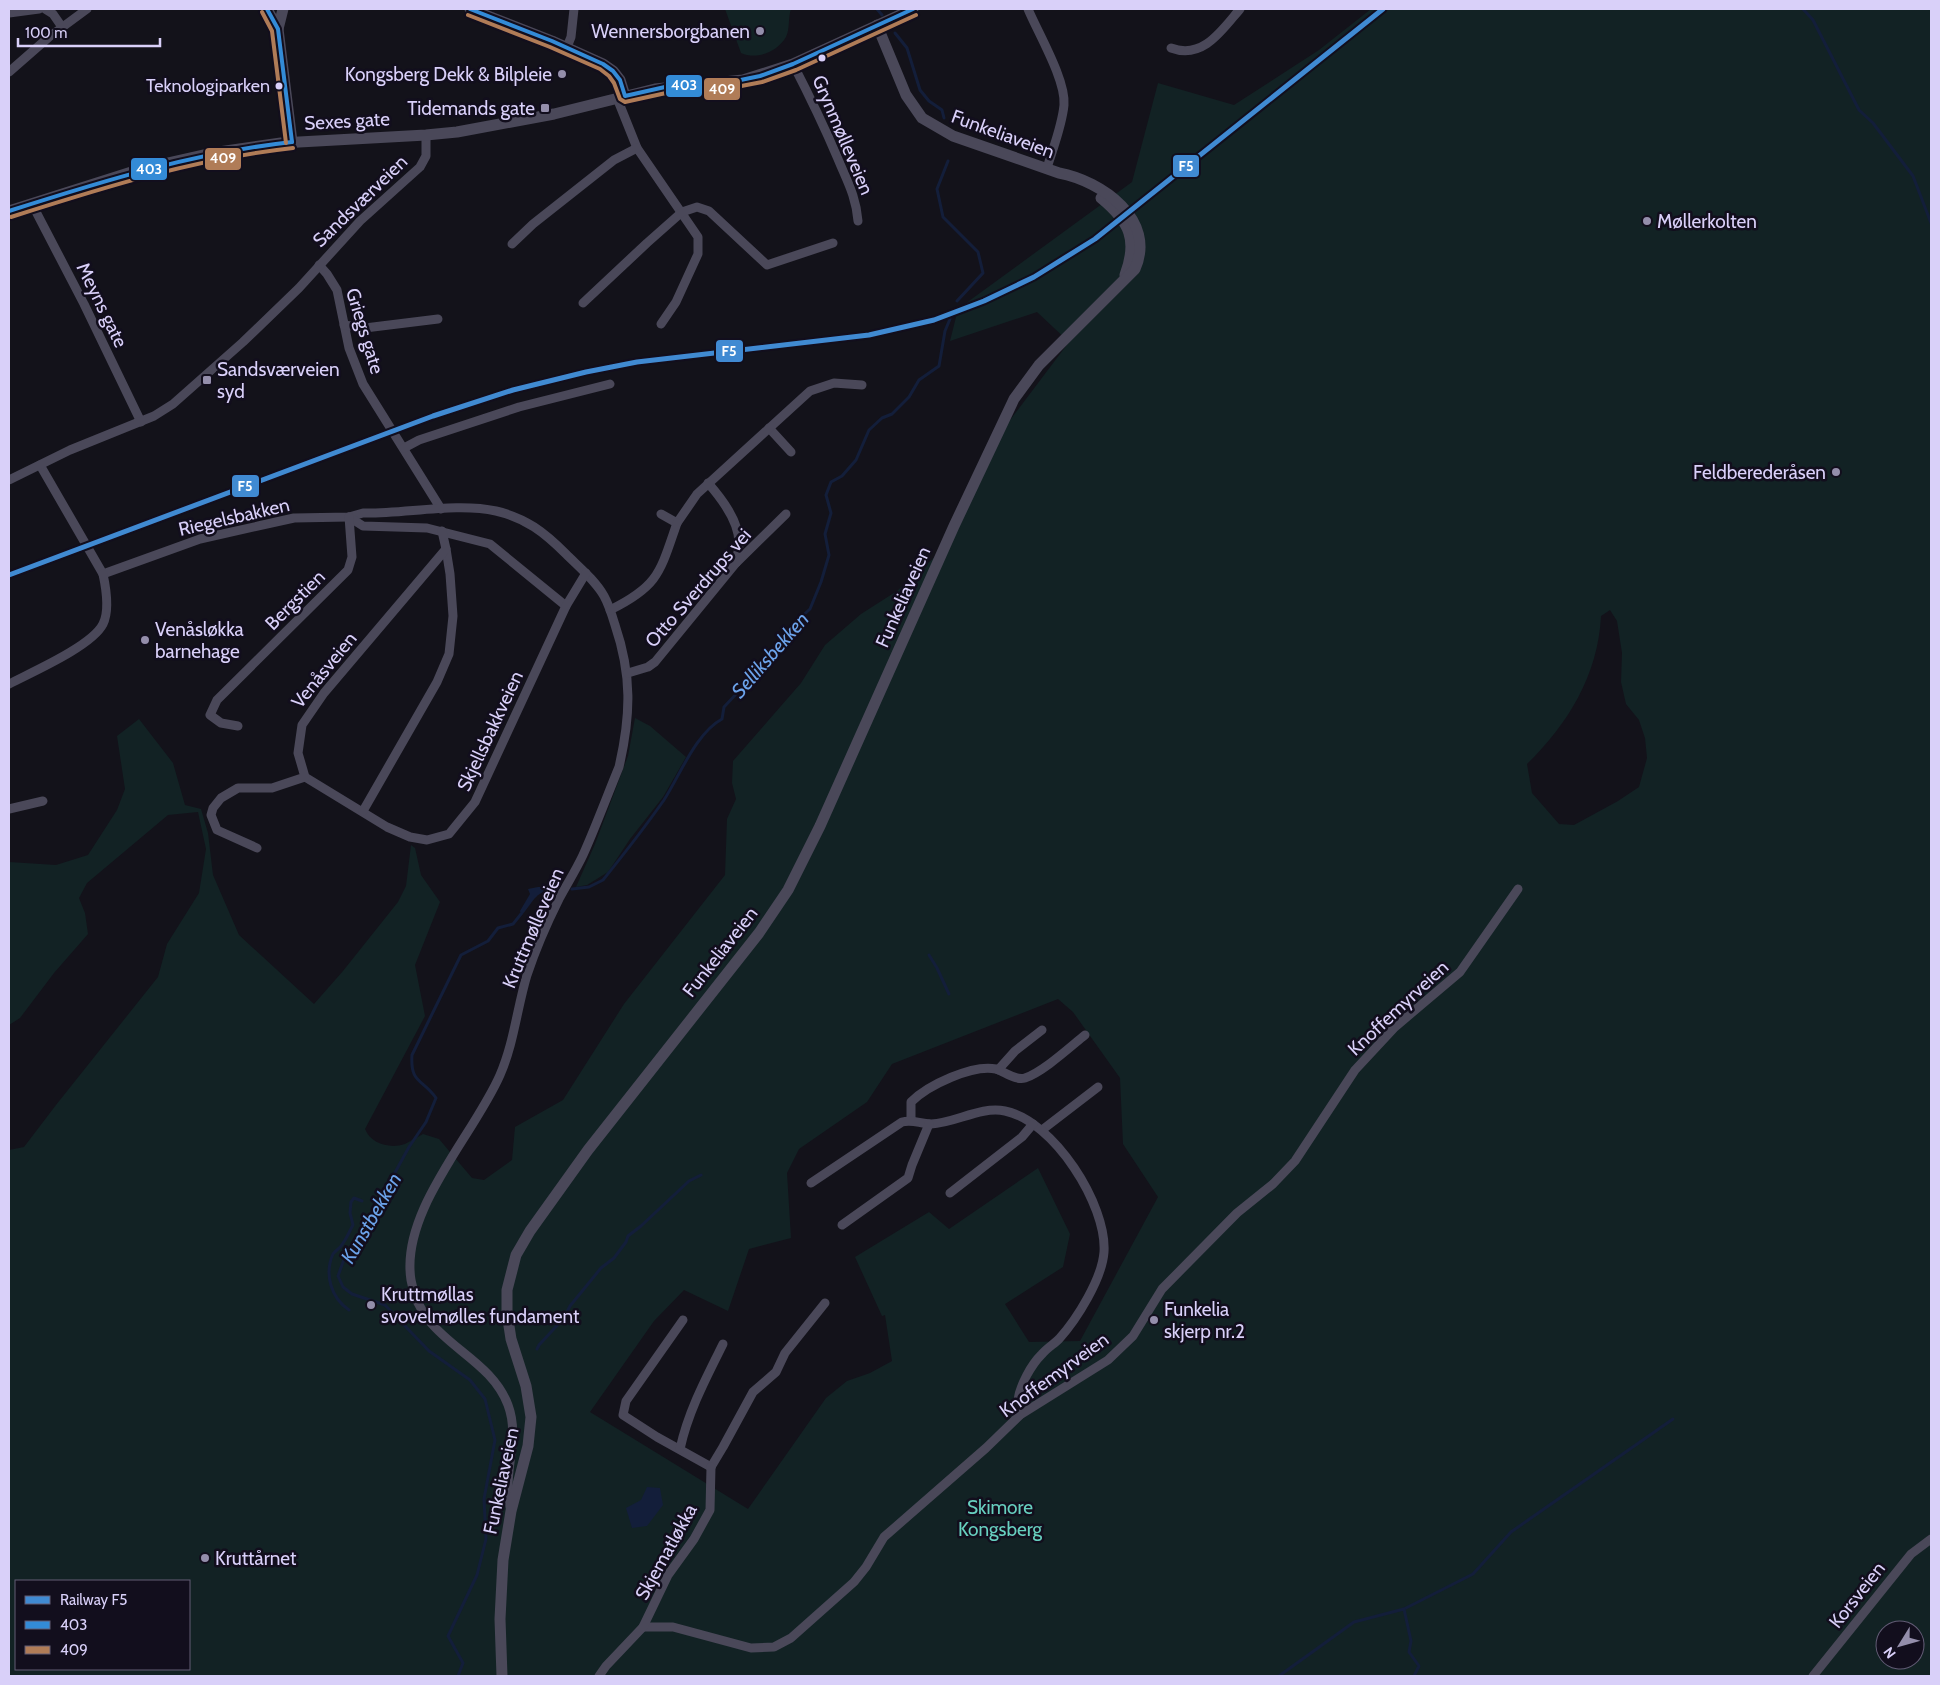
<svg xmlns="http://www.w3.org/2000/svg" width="1940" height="1685" viewBox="0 0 1940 1685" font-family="Cabin,sans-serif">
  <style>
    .green { fill: #122224; fill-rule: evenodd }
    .water { fill: #131e3a }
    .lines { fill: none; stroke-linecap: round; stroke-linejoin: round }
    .stream { stroke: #131e3a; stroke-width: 3 }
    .minor { stroke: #4a4859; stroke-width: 9 }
    .tertiary { stroke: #4a4859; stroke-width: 11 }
    .bus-1-casing { stroke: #120e1d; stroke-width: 8 }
    .bus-2-casing { stroke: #120e1d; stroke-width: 8 }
    .bus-1 { stroke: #338bd7; stroke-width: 4 }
    .bus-2 { stroke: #b07c57; stroke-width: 4 }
    .rail-1-casing { stroke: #120e1d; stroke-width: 9 }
    .rail-1 { stroke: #408ad2; stroke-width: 5 }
    .poi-dot { fill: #948eab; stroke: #120e1d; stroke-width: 2 }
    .bus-dot { fill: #d9d0f9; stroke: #120e1d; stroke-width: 2 }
    .labels { text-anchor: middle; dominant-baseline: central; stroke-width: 5; stroke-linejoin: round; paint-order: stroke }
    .bus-label { font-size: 18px; fill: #d9d0f9; stroke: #120e1d; text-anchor: end }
    .poi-label { font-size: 19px; fill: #d9d0f9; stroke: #120e1d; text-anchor: start }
    .street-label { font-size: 19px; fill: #d9d0f9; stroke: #120e1d }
    .park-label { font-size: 19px; fill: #67cfbf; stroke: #120e1d }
    .water-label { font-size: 20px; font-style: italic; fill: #6ca3eb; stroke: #120e1d }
    .line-badge { stroke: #120e1d; stroke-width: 2 }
    .badge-label { font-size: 14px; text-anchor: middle; font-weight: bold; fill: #fff }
  </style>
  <rect width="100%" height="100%" fill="#13121a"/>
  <g class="green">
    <path d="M725,9h66c-3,8 -1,20 -5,28 -9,15 -29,23 -45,16z"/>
    <path d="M1371,9h560v1667h-1922v-526l15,-3 32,-42 102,-128 9,-33 32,-51 7,-44 -8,-37 -30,3 -81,68 -8,15 6,15 3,21 -34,39 -34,45 -11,7v-163l47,3 32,-10 29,-45 8,-21 -8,-53 22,-17 34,44 12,42 16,4 7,24 5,42 26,60 75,69 29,-33 55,-69 8,-16 5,-41 4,3 6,27 19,27 -25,63 10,51 -60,113c6,15 25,20 40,15 6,-3 12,-7 18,-10l16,5 33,39 12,2 28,-20 3,-33 48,-27 61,-96 101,-129 2,-56 9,-20 -4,-16 1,-22 68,-78 24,-38 36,-31 36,-23 51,-46 50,-109 71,-94 -32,-30 -87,29 8,-32 174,-127 26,-99 76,22 85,-55zM1610,610l7,11 5,32 -1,29 5,22 13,16 6,18 2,20 -8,29 -21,14 -44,24 -15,-1 -27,-31 -5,-29c41,-40 71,-89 74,-148zM1058,999l15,13 47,66 3,66 35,53 -78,144 -51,1 -24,-38 58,-37 7,-33 -32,-66 -89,61 -20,-17 -74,45 27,59 3,-1 7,46 -22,12 -23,8 -21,17 -78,111 -158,-97 64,-91 30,-31 44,21 21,-62 42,-11 -4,-65 12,-24 68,-47 25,-38zM16,1581h173v88h-173zM1885,1630h30v30h-30z"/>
    <polygon points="635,718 650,726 686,757 663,797 630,839 608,872 587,885 576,887 595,844 628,756"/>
  </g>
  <g class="water">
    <path d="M538,887h20l-1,3c-22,0 -22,10 -35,25l-1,-1 -1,-3 10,-17 -2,-5z"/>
    <polygon points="647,1487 660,1488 663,1505 647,1526 632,1528 626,1508 641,1500"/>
  </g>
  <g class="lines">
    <g class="stream">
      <polyline points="877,9 882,15"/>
      <polyline points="1803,9 1813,20 1859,110 1873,123 1913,176 1931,223"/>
      <polyline points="895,33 907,48 920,90 929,101 942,110 944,118"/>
      <polyline points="948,161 937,189 943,217 978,252 983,273 957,301"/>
      <path d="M572,889l17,-2 14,-7c21,-26 42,-53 61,-80 16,-25 32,-67 58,-81l2,-12 29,-31 34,-46 23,-21 11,-27 8,-27 -4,-21 6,-21 -5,-18 5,-13 11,-6 14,-16 13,-30 13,-12 10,-4 17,-17 10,-17 20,-14 6,-35 5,-12"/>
      <polyline points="929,955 937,968 949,994"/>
      <path d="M349,1310c-18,-12 -25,-36 -16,-56 2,-3 6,-5 8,-8 5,-6 8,-14 12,-21l-3,-12 1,-11 3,-4 8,3"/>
      <polyline points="537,1349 539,1345 564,1318 570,1306 601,1268 614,1258 626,1242 628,1236 641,1226 689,1181 701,1175"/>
      <polyline points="1404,1609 1473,1574 1511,1532 1673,1419"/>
      <path d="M458,1676l5,-13 -15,-27 29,-61 9,-36 -2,-40 11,-59 -10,-41 -15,-19 -41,-29 -44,-46 -33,-11 -9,-7 -5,-11 9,-25 11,-11 51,-93 17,-25 10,-24c-13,-19 -26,-14 -24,-43l49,-100 27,-14 10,-13 15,-4 8,-10"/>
      <polyline points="1279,1676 1354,1622 1404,1609 1411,1641 1409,1652 1419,1666 1414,1676"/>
    </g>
    <g class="minor">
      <polyline points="45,9 53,14 62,27"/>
      <path d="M1028,9c10,24 38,71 36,96 -2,21 -11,43 -17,63"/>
      <polyline points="9,13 39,9"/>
      <polyline points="567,47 571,37 574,9"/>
      <path d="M1171,48c32,12 51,-18 69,-39"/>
      <path d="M793,64c16,31 31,62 45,95 9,22 18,37 20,62"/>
      <polyline points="9,72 49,37 87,9"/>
      <polyline points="617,98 637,148 698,237 698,254 676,302 661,324"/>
      <polyline points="32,204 84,304 141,422"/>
      <polyline points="512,244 533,224 614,160 637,148"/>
      <polyline points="319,265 327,274 337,290 349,348 363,384 441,509"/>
      <polyline points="583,303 647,243 682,212 697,207 709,211 767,265 833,243"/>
      <polyline points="344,325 365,328 438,319"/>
      <polyline points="769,428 791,452"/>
      <polyline points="404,448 419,440 519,407 610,384"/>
      <path d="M40,465l63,109 97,-35 94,-21 55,-1 14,-4c41,1 94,-11 133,-2 30,7 48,21 70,43 13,13 29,26 38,42 5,9 8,19 11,29 17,50 16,90 4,142 -12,29 -23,59 -36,88 -7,15 -16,29 -24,44 -11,22 -24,52 -32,76 -10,33 -13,68 -27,100 -26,60 -100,136 -89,205 10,63 77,72 97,125 11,29 -1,57 0,86 0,5 2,11 2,16"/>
      <polyline points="9,480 70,450 154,416 173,404 243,342 299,288 360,221 420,167 426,156 426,135"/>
      <path d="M708,483c14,16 31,38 31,60 0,6 -2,13 -3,20"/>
      <polyline points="661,514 677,523 697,494 810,391 834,383 862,385"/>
      <polyline points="349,517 363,526 427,528 490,544 566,606"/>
      <path d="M610,610c49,-24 50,-38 67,-87"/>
      <polyline points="628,673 648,667 655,662 736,563 786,514"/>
      <path d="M9,684c23,-12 83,-38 94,-60 7,-14 3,-36 0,-50"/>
      <polyline points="238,726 221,723 210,715 217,700 348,570 352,557 349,517"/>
      <polyline points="305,777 387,827 410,837 427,840 449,834 475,802 566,606 586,573"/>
      <polyline points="9,809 43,801"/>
      <polyline points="363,811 437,682 449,654 453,616 450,574 446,549"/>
      <polyline points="257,848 217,830 211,815 213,808 221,798 238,788 272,788 305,777 298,753 302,725 324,693 446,549 442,531"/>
      <polyline points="998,1070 1015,1051 1042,1030"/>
      <path d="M911,1120v-18c17,-17 62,-38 85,-33 9,3 20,12 29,9 18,-6 45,-31 60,-43"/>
      <polyline points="1042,1130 1098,1087"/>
      <path d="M811,1183l91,-61c11,-3 18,2 29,2 25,-1 49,-18 74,-13 49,10 102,94 99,141 -2,27 -27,67 -45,87 -5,5 -12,9 -17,15 -11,11 -22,31 -24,46 -1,5 1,11 2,15"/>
      <polyline points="950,1193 1022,1137 1033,1124"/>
      <polyline points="842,1225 908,1178 912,1165 929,1124"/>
      <polyline points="683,1320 626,1401 623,1415 657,1437 711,1467"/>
      <path d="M680,1449c8,-37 26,-71 43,-105"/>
      <polyline points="711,1467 723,1447 753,1392 776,1372 785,1353 825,1303"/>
      <polyline points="643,1627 673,1627 751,1648 774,1647 791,1638 854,1582 866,1567 884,1537 986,1448 1020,1415 1108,1360 1133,1336 1162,1289 1237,1213 1273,1184 1295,1161 1355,1070 1395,1027 1460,972 1518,889"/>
      <polyline points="599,1676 606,1666 643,1627 668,1575 694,1539 710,1510 711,1467"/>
      <polyline points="1813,1676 1911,1554 1931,1539"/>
    </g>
    <g class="tertiary">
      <polyline points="267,9 278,29 292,142"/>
      <polyline points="470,9 552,41 603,64 613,71 620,80 625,96"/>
      <polyline points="278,29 283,9"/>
      <path d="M1101,198c29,24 37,42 24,77"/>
      <polyline points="9,211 141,169 212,153 281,143 426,135 457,132 554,114 655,89 743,80 793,64 913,9"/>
      <path d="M502,1676l-2,-57 3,-59 8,-49 17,-65 3,-29 -5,-31 -15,-47 -4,-26v-23l9,-35 14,-24 58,-81 171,-217 29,-43 32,-64 134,-300 60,-127 25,-34 96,-96c22,-49 -33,-88 -76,-96l-106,-37 -31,-18 -16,-23 -29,-70"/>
    </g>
    <g class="bus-1-casing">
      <g id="bus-1">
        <polyline points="267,9 278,29 292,142"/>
        <polyline points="470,9 552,41 603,64 613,71 620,80 625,96 665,87 731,82 760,76 793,64 913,9"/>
        <path d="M9,211c94,-30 184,-58 283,-69"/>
      </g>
    </g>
    <g class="bus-2-casing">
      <g id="bus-2">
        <polyline points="262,12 272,31 286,143"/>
        <polyline points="468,15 550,47 600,69 609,76 614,83 620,99 625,102 666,93 731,88 762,82 796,70 916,15"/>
        <path d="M11,217c94,-30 183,-58 282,-69"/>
      </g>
    </g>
    <use href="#bus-1" class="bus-1"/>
    <use href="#bus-2" class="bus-2"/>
    <g class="rail-1-casing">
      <polyline id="rail-1" points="9,575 433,416 513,390 586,372 637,362 869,335 934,320 984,301 1034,277 1095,239 1383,9"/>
    </g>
    <use href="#rail-1" class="rail-1"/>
  </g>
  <g class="poi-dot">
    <circle cx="760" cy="31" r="5"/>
    <circle cx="562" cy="74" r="5"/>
    <rect x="540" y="103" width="10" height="10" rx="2.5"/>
    <circle cx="1647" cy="221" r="5"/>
    <rect x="202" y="375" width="10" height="10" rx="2.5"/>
    <circle cx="1836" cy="472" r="5"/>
    <circle cx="145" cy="640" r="5"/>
    <circle cx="371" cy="1305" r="5"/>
    <circle cx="1154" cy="1320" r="5"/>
    <circle cx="205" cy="1558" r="5"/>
  </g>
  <g class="bus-dot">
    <circle cx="822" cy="58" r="4.5"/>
    <circle cx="279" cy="86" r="4.5"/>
  </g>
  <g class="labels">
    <g class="bus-label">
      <text x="270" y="86">Teknologiparken</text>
    </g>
    <g class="poi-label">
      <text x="750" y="31" text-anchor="end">Wennersborgbanen</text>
      <text x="552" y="74" text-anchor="end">Kongsberg Dekk &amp; Bilpleie</text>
      <text x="535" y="108" text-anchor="end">Tidemands gate</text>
      <text x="1657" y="221">Møllerkolten</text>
      <text x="217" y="369">Sandsværveien<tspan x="217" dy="22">syd</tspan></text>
      <text x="1826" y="472" text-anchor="end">Feldberederåsen</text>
      <text x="155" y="629">Venåsløkka<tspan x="155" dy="22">barnehage</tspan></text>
      <text x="381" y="1294">Kruttmøllas<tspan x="381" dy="22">svovelmølles fundament</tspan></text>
      <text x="1164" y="1309">Funkelia<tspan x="1164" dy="22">skjerp nr.2</tspan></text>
      <text x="215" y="1558">Kruttårnet</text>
    </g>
    <g class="street-label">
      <text transform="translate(347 121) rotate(-3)">Sexes gate</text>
      <text transform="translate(1003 134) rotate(20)">Funkeliaveien</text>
      <text transform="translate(843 135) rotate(67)">Grynmølleveien</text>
      <text transform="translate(360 201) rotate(-44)">Sandsværveien</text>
      <text transform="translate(102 305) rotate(64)">Meyns gate</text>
      <text transform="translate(365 331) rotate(73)">Griegs gate</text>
      <text transform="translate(234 517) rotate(-13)">Riegelsbakken</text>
      <text transform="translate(698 588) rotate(-49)">Otto Sverdrups vei</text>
      <text transform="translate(903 597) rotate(-66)">Funkeliaveien</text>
      <text transform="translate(295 600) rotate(-45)">Bergstien</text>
      <text transform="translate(324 670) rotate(-51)">Venåsveien</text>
      <text transform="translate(490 731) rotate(-65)">Skjellsbakkveien</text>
      <text transform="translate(533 928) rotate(-67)">Kruttmølleveien</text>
      <text transform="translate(720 952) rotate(-52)">Funkeliaveien</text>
      <text transform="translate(1398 1008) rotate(-43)">Knoffemyrveien</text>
      <text transform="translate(1054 1375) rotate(-36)">Knoffemyrveien</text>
      <text transform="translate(501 1481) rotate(-78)">Funkeliaveien</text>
      <text transform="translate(666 1552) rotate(-61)">Skjematløkka</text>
      <text transform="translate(1857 1595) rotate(-52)">Korsveien</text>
    </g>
    <g class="park-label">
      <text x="1000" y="1507">Skimore<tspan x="1000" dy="22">Kongsberg</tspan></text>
    </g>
    <g class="water-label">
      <text transform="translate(770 655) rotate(-49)">Selliksbekken</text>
      <text transform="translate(371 1218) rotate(-60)">Kunstbekken</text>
    </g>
  </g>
  <g class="line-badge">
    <rect x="665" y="74" width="38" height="24" rx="5" fill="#338bd7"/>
    <rect x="703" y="77" width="38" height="24" rx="5" fill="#b07c57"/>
    <rect x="204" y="147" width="38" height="24" rx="5" fill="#b07c57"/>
    <rect x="1172" y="154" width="28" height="24" rx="5" fill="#408ad2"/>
    <rect x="130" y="157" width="38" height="24" rx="5" fill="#338bd7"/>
    <rect x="715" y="339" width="29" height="24" rx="5" fill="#408ad2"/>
    <rect x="231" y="474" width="29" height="24" rx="5" fill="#408ad2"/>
  </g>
  <g class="badge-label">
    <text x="684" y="90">403</text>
    <text x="722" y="94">409</text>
    <text x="223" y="163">409</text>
    <text x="1186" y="171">F5</text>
    <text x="149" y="174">403</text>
    <text x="729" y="356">F5</text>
    <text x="245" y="491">F5</text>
  </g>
  <rect width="1940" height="1685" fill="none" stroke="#d9d0f9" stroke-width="20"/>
  <rect x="15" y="1580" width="175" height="90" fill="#120e1d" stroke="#625c75"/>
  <rect x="25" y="1596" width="25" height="8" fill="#408ad2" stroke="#625c75"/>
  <text x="60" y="1605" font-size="15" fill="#d9d0f9">Railway F5</text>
  <rect x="25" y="1621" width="25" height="8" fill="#338bd7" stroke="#625c75"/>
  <text x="60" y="1630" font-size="15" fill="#d9d0f9">403</text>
  <rect x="25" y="1646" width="25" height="8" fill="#b07c57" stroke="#625c75"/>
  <text x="60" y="1655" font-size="15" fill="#d9d0f9">409</text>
  <g transform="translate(1900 1645) rotate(233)"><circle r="24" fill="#120e1d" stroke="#625c75"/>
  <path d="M0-4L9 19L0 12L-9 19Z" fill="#948eab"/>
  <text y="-8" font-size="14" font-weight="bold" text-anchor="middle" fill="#d9d0f9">N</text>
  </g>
  <path d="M18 38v8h142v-8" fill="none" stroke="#d9d0f9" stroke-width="2.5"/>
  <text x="25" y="38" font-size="15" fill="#d9d0f9" stroke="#120e1d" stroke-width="4" paint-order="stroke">100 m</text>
</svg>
